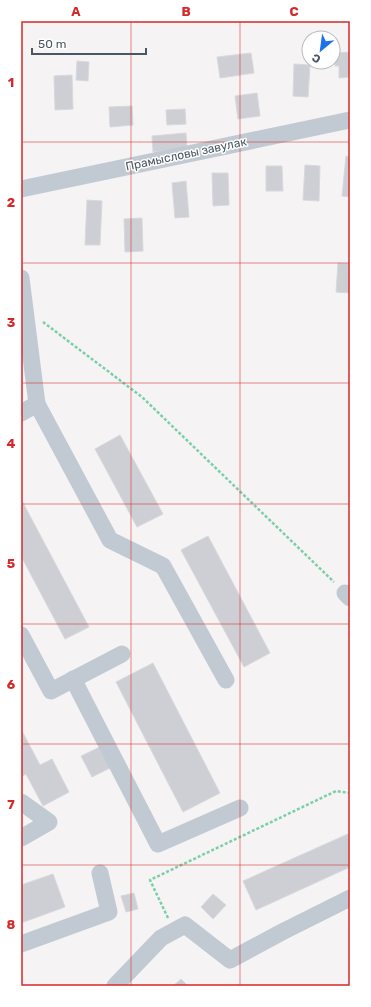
<svg xmlns="http://www.w3.org/2000/svg" width="371" height="1007" viewBox="0 0 371 1007" font-family="Rubik,sans-serif">
  <style>
    .building { fill: #cdcfd5; stroke: #d7d9de }
    .lines { fill: none; stroke-linecap: round; stroke-linejoin: round }
    .path { stroke: #7ad0a6; stroke-width: 2.5; stroke-dasharray: 3 2; stroke-linecap: butt }
    .minor { stroke: #c1cad2; stroke-width: 17 }
    .grid { fill: none; stroke: #d62828; stroke-width: 1; stroke-opacity: 0.55 }
    .labels { text-anchor: middle; dominant-baseline: central; stroke-width: 3; stroke-linejoin: round; paint-order: stroke }
    .street-label { font-size: 12px; fill: #4a5661; stroke: #fff }
    .neatline { fill: none; stroke: #d62828; stroke-width: 1.5 }
    .grid-label { font-size: 13px; text-anchor: middle; font-weight: bold; fill: #d62828 }
  </style>
  <rect width="100%" height="100%" fill="#f5f3f3"/>
  <g class="building">
    <polygon points="350,52 350,77 339,78 339,66 335,66 335,53"/>
    <polygon points="251,53 254,73 220,78 217,57"/>
    <polygon points="77,61 89,62 88,81 76,80"/>
    <polygon points="294,64 310,65 308,97 293,96"/>
    <polygon points="72,75 73,109 55,110 54,76"/>
    <polygon points="257,93 260,116 238,119 235,96"/>
    <polygon points="132,106 133,125 110,127 109,107"/>
    <polygon points="185,109 186,124 167,125 166,110"/>
    <polygon points="186,133 187,148 153,152 152,136"/>
    <polygon points="346,156 350,157 350,197 342,196"/>
    <polygon points="305,165 320,166 319,201 303,200"/>
    <polygon points="266,166 282,166 283,191 266,191"/>
    <polygon points="212,173 228,173 229,205 213,206"/>
    <polygon points="186,181 189,217 175,218 172,183"/>
    <polygon points="87,200 102,201 100,245 85,245"/>
    <polygon points="142,218 143,251 125,252 124,219"/>
    <polygon points="338,263 350,264 350,293 336,292"/>
    <polygon points="120,435 163,514 137,527 95,449"/>
    <polygon points="21,499 89,627 65,639 21,556"/>
    <polygon points="208,536 270,653 244,667 181,550"/>
    <polygon points="153,663 220,793 183,812 116,682"/>
    <polygon points="21,729 40,765 52,759 69,792 43,806 26,774 21,777"/>
    <polygon points="102,746 112,767 92,777 81,756"/>
    <polygon points="350,833 350,867 256,910 243,881"/>
    <polygon points="53,874 65,907 21,923 21,885"/>
    <polygon points="134,893 138,909 126,912 121,896"/>
    <polygon points="213,894 226,905 213,919 201,907"/>
    <polygon points="181,979 188,986 173,986"/>
  </g>
  <g class="lines">
    <g class="path">
      <polyline points="43,322 142,397 334,582"/>
      <polyline points="168,918 150,880 336,791 350,793"/>
    </g>
    <g class="minor">
      <polyline points="21,189 350,120"/>
      <polyline points="21,278 37,404"/>
      <polyline points="21,413 37,404 110,540 163,566 226,680"/>
      <polyline points="345,593 350,598"/>
      <polyline points="21,635 51,691 122,654"/>
      <polyline points="73,679 158,844 240,808"/>
      <polyline points="21,802 49,822 21,838"/>
      <polyline points="21,944 109,912 100,873"/>
      <polyline points="115,986 161,938 185,925 230,960 282,932 350,898"/>
    </g>
  </g>
  <path class="grid" d="M131,21v965M240,21v965M21,142h329M21,263h329M21,383h329M21,504h329M21,624h329M21,744h329M21,865h329"/>
  <g class="labels">
    <g class="street-label">
      <text transform="translate(186 154) rotate(-12)">Прамысловы завулак</text>
    </g>
  </g>
  <rect width="371" height="1007" fill="none" stroke="#ffffff" stroke-width="44"/>
  <g transform="translate(321 50) rotate(209)"><circle r="19" fill="#ffffff" stroke="#b7bbc0"/>
  <path d="M0-3L7 15L0 10L-7 15Z" fill="#1a73e8"/>
  <text y="-6" font-size="11" font-weight="bold" text-anchor="middle" fill="#4a5661">С</text>
  </g>
  <path d="M32 48v6h114v-6" fill="none" stroke="#4a5661" stroke-width="2"/>
  <text x="38" y="48" font-size="12" fill="#4a5661" stroke="#ffffff" stroke-width="3" paint-order="stroke">50 m</text>
  <rect x="22" y="22" width="327" height="963" class="neatline"/>
  <g class="grid-label">
    <text x="76" y="16">A</text>
    <text x="186" y="16">B</text>
    <text x="294" y="16">C</text>
    <text x="11" y="87">1</text>
    <text x="11" y="207">2</text>
    <text x="11" y="327">3</text>
    <text x="11" y="448">4</text>
    <text x="11" y="568">5</text>
    <text x="11" y="689">6</text>
    <text x="11" y="809">7</text>
    <text x="11" y="929">8</text>
  </g>
</svg>
